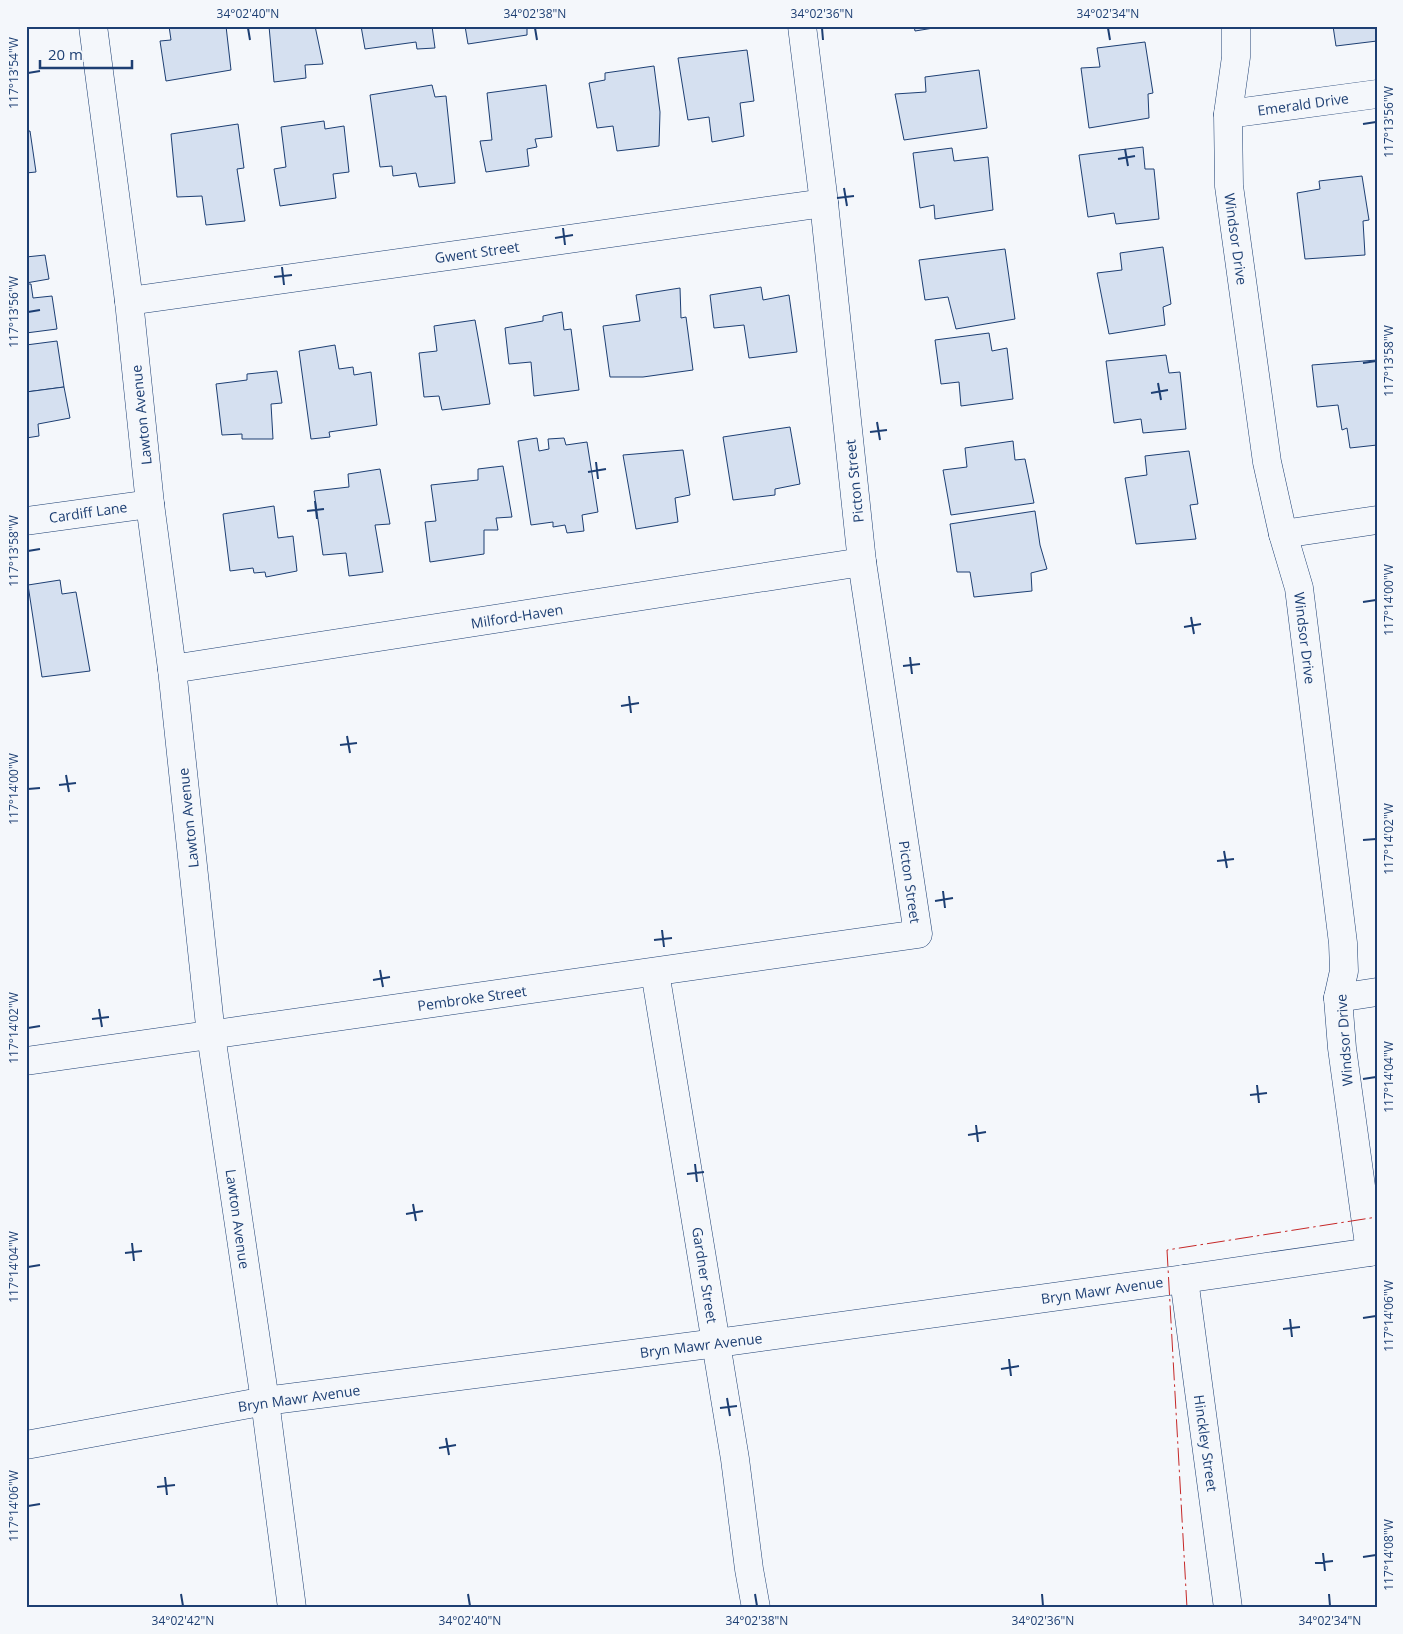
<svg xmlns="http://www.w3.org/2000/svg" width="1403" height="1634" viewBox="0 0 1403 1634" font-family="'Open Sans',sans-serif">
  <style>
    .building { fill: #d5e0f0; stroke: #1d3f73 }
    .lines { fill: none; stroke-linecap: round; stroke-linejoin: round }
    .street-casing { stroke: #1d3f73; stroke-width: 29 }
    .secondary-casing { stroke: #1d3f73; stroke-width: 29 }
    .street { stroke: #f4f7fb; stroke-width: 28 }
    .secondary { stroke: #f4f7fb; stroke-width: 28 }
    .power { stroke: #c62828; stroke-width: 1; stroke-dasharray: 18 4 2.5 4; stroke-linecap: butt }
    .ticks { fill: none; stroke: #1d3f73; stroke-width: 2 }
    .labels { text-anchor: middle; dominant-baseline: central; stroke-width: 4; stroke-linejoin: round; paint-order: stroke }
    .street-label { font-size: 14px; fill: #1d3f73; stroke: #f4f7fb }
    .neatline { fill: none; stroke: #1d3f73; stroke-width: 2 }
    .ticks-label { font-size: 12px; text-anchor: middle; fill: #1d3f73 }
  </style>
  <rect width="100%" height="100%" fill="#f4f7fb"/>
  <g class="building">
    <polygon points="169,26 226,26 231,70 166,81 160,41 171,40"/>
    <polygon points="269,26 315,26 323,64 305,65 306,78 274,82"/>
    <polygon points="361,26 432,26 435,48 417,49 416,42 365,49"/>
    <polygon points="465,26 527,26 527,35 468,44"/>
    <polygon points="914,26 946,26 915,31"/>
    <polygon points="1333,26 1377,26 1377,41 1336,46"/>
    <polygon points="1145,42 1153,93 1148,94 1149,118 1089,128 1081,68 1100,67 1097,48"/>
    <polygon points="747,50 754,101 740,103 744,136 712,142 709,117 688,120 678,58"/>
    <polygon points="654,66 660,112 659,146 617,151 613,126 597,128 589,83 605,80 605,73"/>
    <polygon points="979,70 987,128 904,140 895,94 926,92 925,77"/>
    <polygon points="432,85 435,97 446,96 455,183 419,187 416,173 393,176 392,166 380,167 370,95"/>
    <polygon points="546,85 552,137 535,139 537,147 527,149 529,166 486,172 480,141 492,140 487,93"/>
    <polygon points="324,121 325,129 344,126 349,172 333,174 336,198 280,206 274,169 286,167 281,127"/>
    <polygon points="238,124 244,168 237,169 245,221 206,225 202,196 177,197 171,134"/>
    <polygon points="26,131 30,131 36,172 26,173"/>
    <polygon points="1143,147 1145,169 1154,169 1159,219 1116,224 1114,213 1088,217 1079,155"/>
    <polygon points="952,148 954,161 988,157 993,210 935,219 934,205 920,208 913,153"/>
    <polygon points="1362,176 1369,220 1363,221 1365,255 1305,259 1297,193 1320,189 1319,181"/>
    <polygon points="1163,247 1171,304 1163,307 1165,325 1109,334 1097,273 1122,270 1120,253"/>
    <polygon points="1005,249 1015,319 956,329 948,297 925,300 919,260"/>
    <polygon points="45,255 49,279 26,283 26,257"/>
    <polygon points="26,284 31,284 33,298 52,296 57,329 26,333"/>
    <polygon points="761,287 763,300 789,295 797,352 749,358 744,325 714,328 710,295"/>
    <polygon points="680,288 681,318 686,317 693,370 643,377 610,377 603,326 640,321 636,295"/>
    <polygon points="562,312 564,330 571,329 579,390 534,396 531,362 509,364 505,328 543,321 543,316"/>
    <polygon points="475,320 490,404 442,410 439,396 424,397 419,353 437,351 434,326"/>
    <polygon points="989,333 992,351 1007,348 1013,399 961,406 959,382 941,384 935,340"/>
    <polygon points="57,341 64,387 26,392 26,345"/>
    <polygon points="335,345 339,369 353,367 354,375 371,372 377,425 329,432 330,437 311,439 299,351"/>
    <polygon points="1166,355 1169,373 1180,372 1186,429 1143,433 1141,419 1114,423 1106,361"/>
    <polygon points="1377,360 1377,445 1350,448 1347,428 1342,430 1338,405 1317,407 1312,365"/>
    <polygon points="277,371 282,403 271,404 273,439 242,439 242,434 222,435 216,384 247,380 247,374"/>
    <polygon points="64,387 70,418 38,424 39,436 26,438 26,392"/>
    <polygon points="790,427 800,484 775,489 775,495 733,500 723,437"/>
    <polygon points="537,438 539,451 549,449 548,439 564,438 566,445 587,442 598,512 582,515 584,531 567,533 565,525 553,527 553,522 531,525 518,441"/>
    <polygon points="1013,441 1015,460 1025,459 1034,503 951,515 943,470 967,467 965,448"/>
    <polygon points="683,450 690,495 675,498 678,522 636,529 623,455"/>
    <polygon points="1189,451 1198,504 1190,505 1196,539 1136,544 1125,478 1147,475 1145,456"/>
    <polygon points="503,466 512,517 496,518 498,530 484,530 484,554 430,562 425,522 436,521 431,485 478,480 478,469"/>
    <polygon points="380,469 390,524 375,525 383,572 349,576 346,553 323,555 314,491 349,487 348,474"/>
    <polygon points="274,506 278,538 293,536 297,571 266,577 265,572 254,573 253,568 230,571 223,514"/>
    <polygon points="1035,511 1040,545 1047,569 1031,573 1032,591 974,597 970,572 957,572 950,524"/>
    <polygon points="60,580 62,594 76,592 90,671 42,677 28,585"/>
  </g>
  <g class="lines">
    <g class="street-casing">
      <g id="street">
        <polyline points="1236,26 1236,57 1228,114 1229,186 1267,462 1283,534 1299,588 1343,943 1344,971 1338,998 1342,1048 1370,1252"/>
        <polyline points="1228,114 1377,94"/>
        <polyline points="129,301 824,203"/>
        <polyline points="26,521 150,504"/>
        <polyline points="1283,534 1377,520"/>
        <polyline points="172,669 862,562"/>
        <polyline points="655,972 735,1459 749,1569 756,1608"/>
        <polyline points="1338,998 1377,992"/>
        <polyline points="26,1061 918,934 862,562 824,203 802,26"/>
        <polyline points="1184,1279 1228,1608"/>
      </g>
    </g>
    <g class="secondary-casing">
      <g id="secondary">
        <polyline points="93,26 129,301 150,504 172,669 211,1035 265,1401 292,1608"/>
        <polyline points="26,1445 265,1401 717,1343 1184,1279 1377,1251"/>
      </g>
    </g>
    <use href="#street" class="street"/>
    <use href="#secondary" class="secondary"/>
    <polyline class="power" points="1187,1608 1167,1250 1377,1217"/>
  </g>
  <path class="ticks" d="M248,28l2,12M535,28l2,12M822,28l1,12M1108,28l2,12M28,73l12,-2M1363,124l13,-2M1125,149l3,17M1118,159l17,-3M844,188l3,18M837,198l17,-2M563,228l2,17M555,238l18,-3M282,267l2,18M274,277l18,-2M28,312l12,-2M1363,363l13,-2M1158,383l3,17M1151,393l17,-3M877,422l3,18M870,432l17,-2M596,462l2,17M588,472l18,-3M315,501l2,18M307,511l17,-2M28,551l12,-2M1363,602l13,-2M1191,617l3,17M1184,627l17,-3M910,657l2,17M903,666l17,-2M629,696l2,17M621,706l18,-3M347,736l3,17M340,745l17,-2M66,775l3,17M59,785l17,-2M28,789l12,-1M1363,840l13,-1M1224,851l3,17M1217,861l17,-2M943,891l2,17M935,901l18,-3M662,930l2,17M654,940l18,-2M380,970l3,17M373,980l17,-3M99,1009l3,18M92,1019l17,-2M28,1028l12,-2M1363,1079l13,-2M1257,1085l2,18M1250,1095l17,-2M976,1125l2,17M968,1135l18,-3M695,1164l2,18M687,1174l17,-2M413,1204l3,17M406,1214l17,-3M132,1243l2,18M125,1253l17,-2M28,1267l12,-2M1363,1318l13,-2M1290,1319l2,18M1283,1329l17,-2M1009,1359l2,17M1001,1369l18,-3M727,1398l3,18M720,1408l17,-2M446,1438l3,17M439,1448l17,-3M165,1477l2,18M157,1487l18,-2M28,1506l12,-2M1323,1553l2,18M1363,1557l13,-2M1315,1563l18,-2M181,1594l2,12M468,1594l2,12M755,1594l2,12M1042,1594l1,12M1329,1594l1,12"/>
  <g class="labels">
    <g class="street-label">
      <text transform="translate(1303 104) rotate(-8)">Emerald Drive</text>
      <text transform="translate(1236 239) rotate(82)">Windsor Drive</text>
      <text transform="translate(477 252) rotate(-8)">Gwent Street</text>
      <text transform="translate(141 415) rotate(-96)">Lawton Avenue</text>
      <text transform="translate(854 481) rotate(-96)">Picton Street</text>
      <text transform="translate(88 512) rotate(-8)">Cardiff Lane</text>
      <text transform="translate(517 616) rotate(-9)">Milford-Haven</text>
      <text transform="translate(1305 638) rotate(83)">Windsor Drive</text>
      <text transform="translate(188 818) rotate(-96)">Lawton Avenue</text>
      <text transform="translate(910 882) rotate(82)">Picton Street</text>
      <text transform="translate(472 998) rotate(-8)">Pembroke Street</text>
      <text transform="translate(1344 1040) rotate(-94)">Windsor Drive</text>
      <text transform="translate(238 1219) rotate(82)">Lawton Avenue</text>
      <text transform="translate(705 1275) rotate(81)">Gardner Street</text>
      <text transform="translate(1102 1290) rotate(-8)">Bryn Mawr Avenue</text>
      <text transform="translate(701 1345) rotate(-7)">Bryn Mawr Avenue</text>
      <text transform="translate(299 1398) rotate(-8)">Bryn Mawr Avenue</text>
      <text transform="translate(1206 1443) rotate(82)">Hinckley Street</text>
    </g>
  </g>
  <rect width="1403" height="1634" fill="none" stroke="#f4f7fb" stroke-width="55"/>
  <path d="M40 60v8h92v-8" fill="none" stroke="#1d3f73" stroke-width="2.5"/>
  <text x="48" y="60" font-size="15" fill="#1d3f73" stroke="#f4f7fb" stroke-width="4" paint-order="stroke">20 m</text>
  <rect x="28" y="28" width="1348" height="1578" class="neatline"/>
  <g class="ticks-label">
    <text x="248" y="18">34°02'40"N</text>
    <text x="535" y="18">34°02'38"N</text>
    <text x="822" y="18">34°02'36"N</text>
    <text x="1108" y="18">34°02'34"N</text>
    <text transform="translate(14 73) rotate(-90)" y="4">117°13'54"W</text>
    <text transform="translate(1389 122) rotate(-90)" y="4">117°13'56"W</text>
    <text transform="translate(14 312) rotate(-90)" y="4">117°13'56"W</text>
    <text transform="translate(1389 361) rotate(-90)" y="4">117°13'58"W</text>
    <text transform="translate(14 551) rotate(-90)" y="4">117°13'58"W</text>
    <text transform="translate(1389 600) rotate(-90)" y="4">117°14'00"W</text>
    <text transform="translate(14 789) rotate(-90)" y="4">117°14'00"W</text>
    <text transform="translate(1389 839) rotate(-90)" y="4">117°14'02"W</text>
    <text transform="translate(14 1028) rotate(-90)" y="4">117°14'02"W</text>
    <text transform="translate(1389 1077) rotate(-90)" y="4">117°14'04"W</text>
    <text transform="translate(14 1267) rotate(-90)" y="4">117°14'04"W</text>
    <text transform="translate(1389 1316) rotate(-90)" y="4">117°14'06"W</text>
    <text transform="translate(14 1506) rotate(-90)" y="4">117°14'06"W</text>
    <text transform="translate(1389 1555) rotate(-90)" y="4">117°14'08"W</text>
    <text x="183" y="1625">34°02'42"N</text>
    <text x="470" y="1625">34°02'40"N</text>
    <text x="757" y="1625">34°02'38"N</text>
    <text x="1043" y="1625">34°02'36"N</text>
    <text x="1330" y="1625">34°02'34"N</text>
  </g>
</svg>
